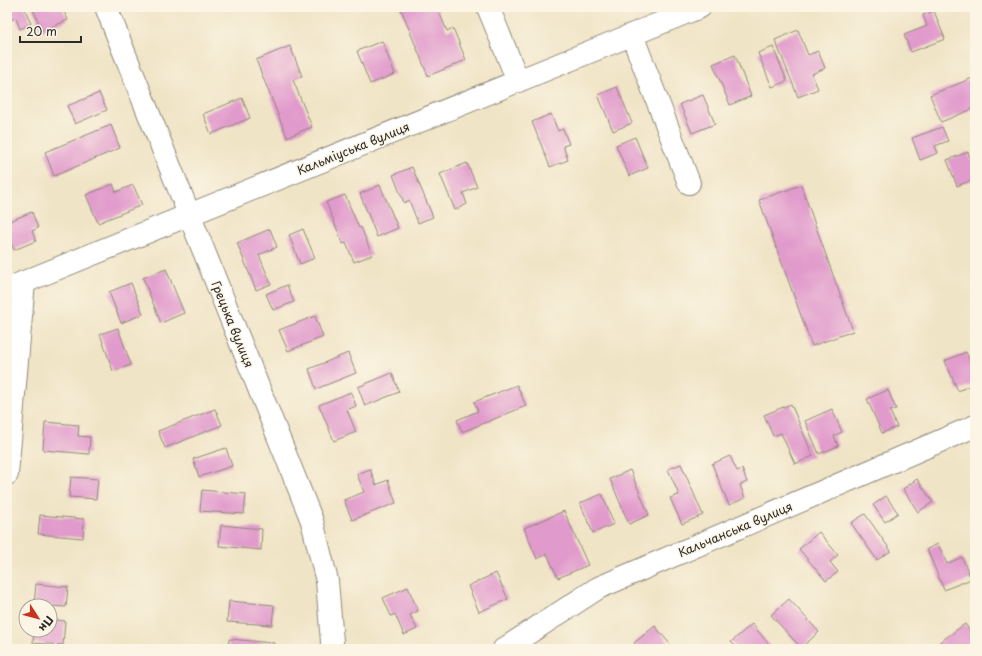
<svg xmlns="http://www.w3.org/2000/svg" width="982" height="656" viewBox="0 0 982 656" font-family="'Playpen Sans',sans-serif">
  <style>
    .building { fill: #e19acc }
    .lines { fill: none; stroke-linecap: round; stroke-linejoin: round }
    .minor-casing { stroke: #8e8878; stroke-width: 24 }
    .minor { stroke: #fff; stroke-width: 22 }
    .labels { text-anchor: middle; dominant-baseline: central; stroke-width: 3; stroke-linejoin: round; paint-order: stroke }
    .street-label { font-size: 12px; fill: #2b2b2b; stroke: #fcf5e5 }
  </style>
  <rect width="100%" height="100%" fill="#fcf5e5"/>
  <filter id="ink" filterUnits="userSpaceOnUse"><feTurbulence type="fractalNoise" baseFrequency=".025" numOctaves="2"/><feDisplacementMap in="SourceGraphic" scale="8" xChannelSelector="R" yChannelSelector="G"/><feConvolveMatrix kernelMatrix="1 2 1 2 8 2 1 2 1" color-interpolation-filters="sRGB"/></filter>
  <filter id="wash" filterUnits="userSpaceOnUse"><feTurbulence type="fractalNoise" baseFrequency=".012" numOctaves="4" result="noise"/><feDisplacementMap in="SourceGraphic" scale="16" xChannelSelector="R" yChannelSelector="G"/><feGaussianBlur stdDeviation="0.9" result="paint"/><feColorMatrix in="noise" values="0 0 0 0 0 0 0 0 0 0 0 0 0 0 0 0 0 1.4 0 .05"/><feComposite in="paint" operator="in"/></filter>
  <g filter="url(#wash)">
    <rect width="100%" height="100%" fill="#f0e4c6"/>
    <g id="blocks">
      <g class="building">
        <polygon points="7,7 24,7 31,24 20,29 16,18 7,21"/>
        <polygon points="32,7 62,7 68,20 42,31"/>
        <polygon points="400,7 437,7 447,31 453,28 466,60 428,76"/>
        <polygon points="934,11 945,39 911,52 904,35 927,26 923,15"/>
        <polygon points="798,30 808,55 818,51 825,68 812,74 818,89 798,97 775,40"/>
        <polygon points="382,41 395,74 370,84 357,51"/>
        <polygon points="290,46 302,76 293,80 312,127 287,137 256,60"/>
        <polygon points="773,47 787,81 772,87 758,53"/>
        <polygon points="735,55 751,96 730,105 713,64"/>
        <polygon points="975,77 975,108 941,122 930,95"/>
        <polygon points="617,87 632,123 613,131 598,95"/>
        <polygon points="99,93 107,110 75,124 67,106"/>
        <polygon points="703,95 715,124 692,133 680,104"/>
        <polygon points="242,98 250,118 211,134 203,114"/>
        <polygon points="551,114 558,131 563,129 569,144 563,146 568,160 550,167 532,122"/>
        <polygon points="111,125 120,148 54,176 45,152"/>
        <polygon points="942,127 948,141 935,146 938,153 920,160 912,138"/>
        <polygon points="635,137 648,168 629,176 616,145"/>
        <polygon points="968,152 971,161 975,159 975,179 957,186 947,160"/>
        <polygon points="467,163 477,187 463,193 467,204 455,210 440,174"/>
        <polygon points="412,167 433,217 418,223 409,200 404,203 393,175"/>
        <polygon points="113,184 116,192 133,185 142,205 98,223 86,195"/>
        <polygon points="380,185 398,228 377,237 360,194"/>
        <polygon points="801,185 853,331 812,346 759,200"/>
        <polygon points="345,195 359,228 361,227 372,255 354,262 346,243 343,244 326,202"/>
        <polygon points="32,212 38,228 32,231 36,241 14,250 7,233 7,222"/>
        <polygon points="270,229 277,247 259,255 271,284 256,290 237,243"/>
        <polygon points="303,229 315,258 300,264 289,235"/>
        <polygon points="166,269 184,313 161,323 143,278"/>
        <polygon points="131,283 143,314 121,323 109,292"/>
        <polygon points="287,285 294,302 273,310 266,294"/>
        <polygon points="315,316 323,337 288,351 279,330"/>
        <polygon points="118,328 131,365 113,371 100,334"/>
        <polygon points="966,352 975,373 975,394 971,385 958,391 945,361"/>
        <polygon points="348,353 356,373 316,389 309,369"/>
        <polygon points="392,373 399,392 365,406 358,387"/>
        <polygon points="517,385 526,406 462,432 457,420 478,411 474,402"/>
        <polygon points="888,390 896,409 890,411 897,427 882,433 867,399"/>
        <polygon points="351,392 356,406 347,410 356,432 334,441 319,405"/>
        <polygon points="791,404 813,456 795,464 781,433 773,436 764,415"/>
        <polygon points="215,409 222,425 165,448 158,431"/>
        <polygon points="832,409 842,432 834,436 838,446 819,454 805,421"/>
        <polygon points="45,422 79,425 78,436 90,437 89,454 43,450"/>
        <polygon points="226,448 232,466 199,477 193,459"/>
        <polygon points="730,456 737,471 742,469 747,482 740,485 745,498 729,505 712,464"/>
        <polygon points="681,464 703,515 682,524 670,498 679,495 668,469"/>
        <polygon points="370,469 376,485 388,480 396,503 352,520 344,500 364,492 357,474"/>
        <polygon points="630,470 649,515 629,524 610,479"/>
        <polygon points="71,477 98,479 96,499 69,497"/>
        <polygon points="917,479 933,502 918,512 903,489"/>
        <polygon points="202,490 246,494 244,514 200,511"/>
        <polygon points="602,494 614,524 593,533 580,503"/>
        <polygon points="886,496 898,513 885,522 873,505"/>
        <polygon points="564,511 588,565 558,578 547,554 537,559 524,528"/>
        <polygon points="865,514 891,551 877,560 851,523"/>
        <polygon points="40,515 84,519 83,538 38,534"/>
        <polygon points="221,525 262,529 261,550 219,546"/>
        <polygon points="819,532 838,555 830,562 838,572 826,581 799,549"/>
        <polygon points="938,544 947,564 962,557 971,579 944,590 927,549"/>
        <polygon points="496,573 508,599 479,612 468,586"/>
        <polygon points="36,584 68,587 66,607 34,605"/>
        <polygon points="408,587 418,611 410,615 417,629 404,635 395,614 391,616 383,598"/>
        <polygon points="789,599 819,632 801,648 771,615"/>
        <polygon points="229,601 274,605 272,625 227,622"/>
        <polygon points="50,619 65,621 63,645 33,643 34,630 50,630"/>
        <polygon points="752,624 773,649 738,649 731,642"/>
        <polygon points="965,624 975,638 975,649 934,649 933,647"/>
        <polygon points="655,626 674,649 639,649 634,643"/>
        <polygon points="229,639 274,643 273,649 228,649"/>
      </g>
    </g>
  </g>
  <g filter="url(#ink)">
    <use href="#blocks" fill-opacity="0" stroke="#8e8878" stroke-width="1"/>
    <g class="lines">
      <g class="minor-casing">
        <g id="minor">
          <polyline points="106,7 312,521 327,581 332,642 332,649"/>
          <polyline points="488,7 518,81"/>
          <polyline points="632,35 689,183"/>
          <polyline points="7,289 700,7"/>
          <polyline points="7,474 24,282"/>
          <polyline points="504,649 598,588 975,426"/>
        </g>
      </g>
      <use href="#minor" class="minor"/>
    </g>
  </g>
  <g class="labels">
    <g class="street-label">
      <text transform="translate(353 148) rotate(-22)">Кальміуська вулиця</text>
      <text transform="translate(233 324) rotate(68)">Грецька вулиця</text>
      <text transform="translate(735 529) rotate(-23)">Кальчанська вулиця</text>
    </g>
  </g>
  <rect width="982" height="656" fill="none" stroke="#fcf5e5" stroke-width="24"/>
  <g transform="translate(38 618) rotate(126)"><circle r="19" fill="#fcf5e5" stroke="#a8a49b"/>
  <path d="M0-3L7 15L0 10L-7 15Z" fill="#c8321e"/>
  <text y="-6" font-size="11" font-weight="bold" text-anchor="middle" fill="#2b2b2b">Пн</text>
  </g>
  <path d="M20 36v6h61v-6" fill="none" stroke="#2b2b2b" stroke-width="2"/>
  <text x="26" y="36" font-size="12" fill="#2b2b2b" stroke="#fcf5e5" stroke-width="3" paint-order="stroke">20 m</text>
</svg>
